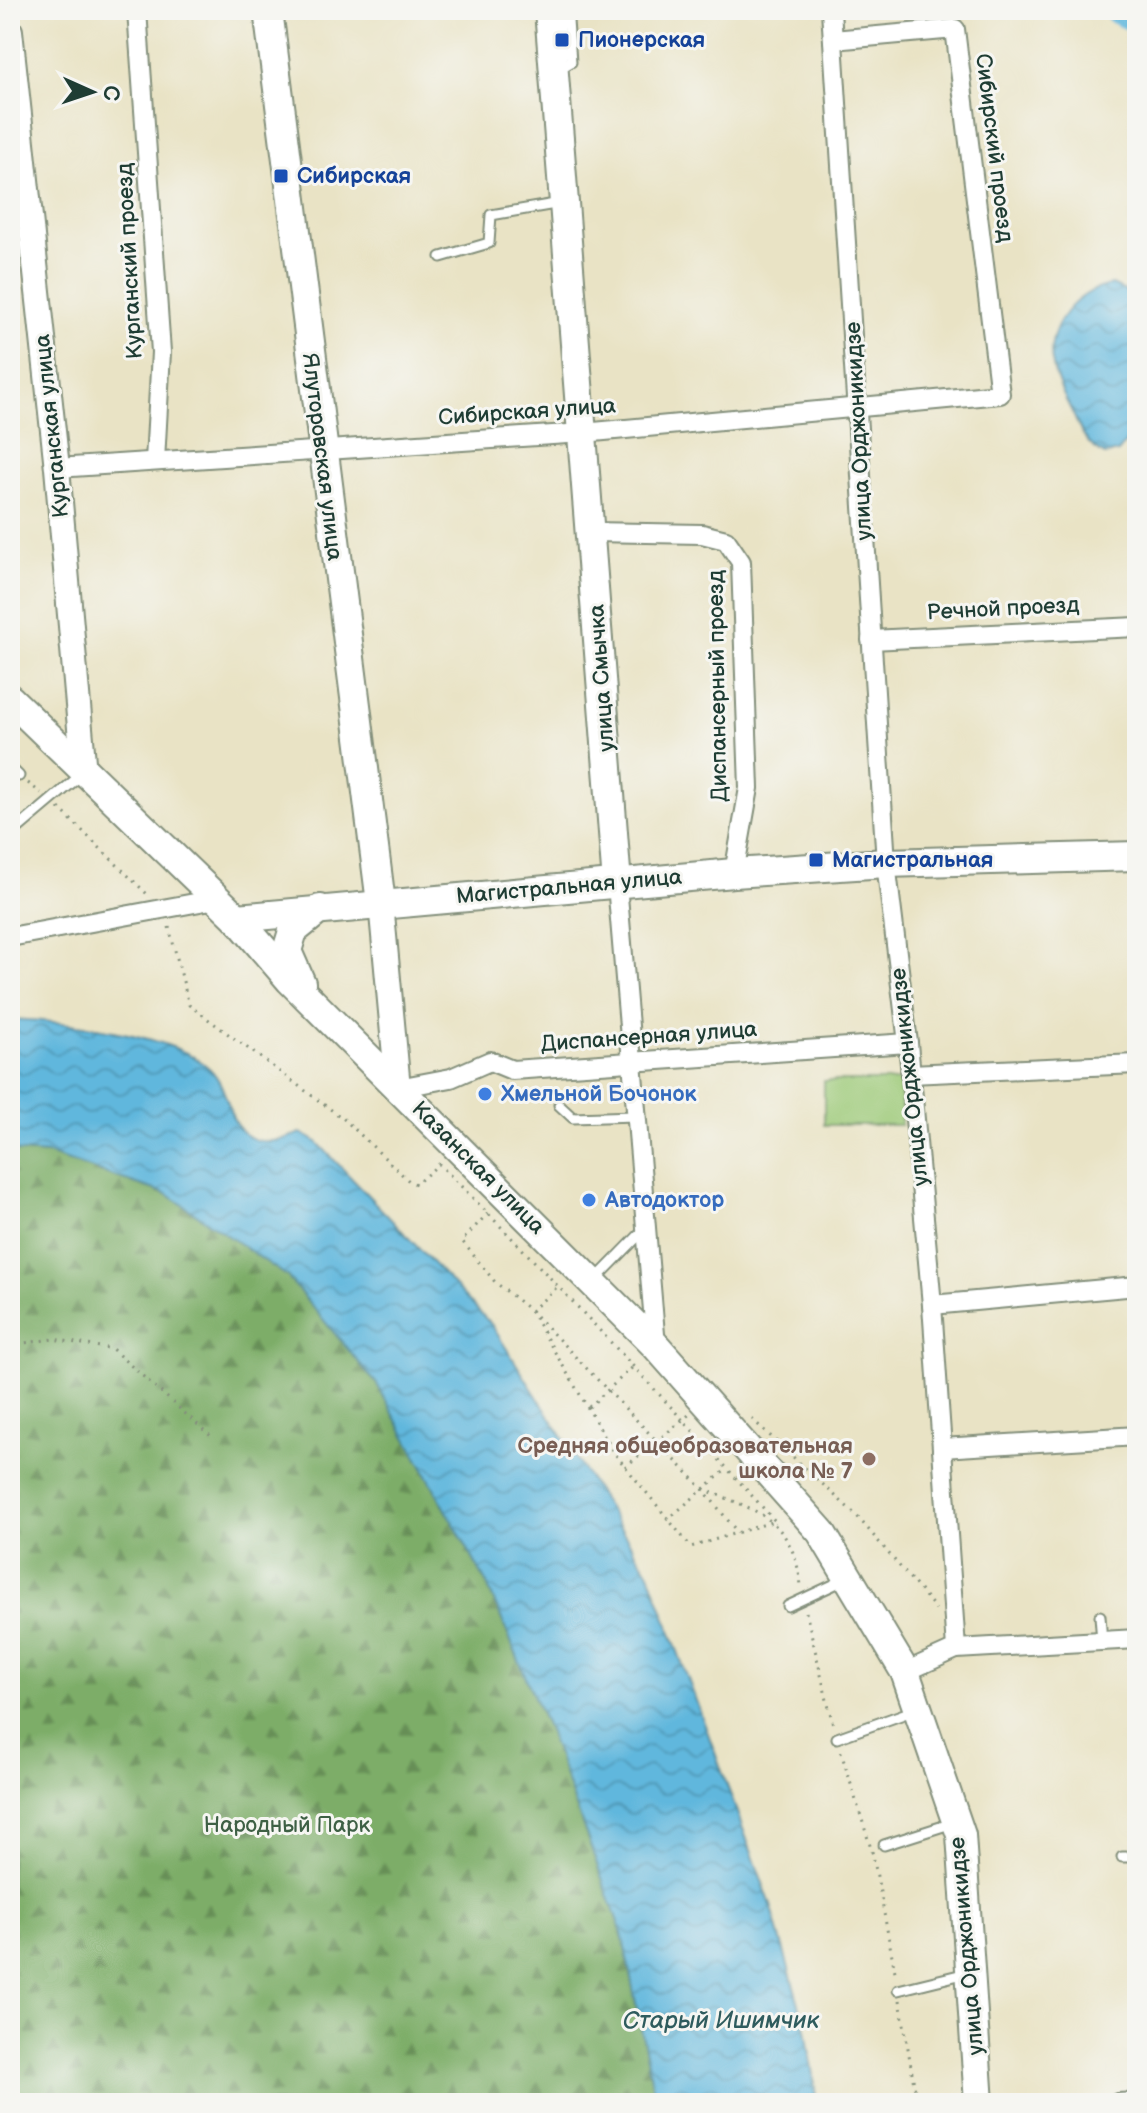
<svg xmlns="http://www.w3.org/2000/svg" width="1147" height="2113" viewBox="0 0 1147 2113" font-family="'Balsamiq Sans',sans-serif">
  <style>
    .grass { fill: #9cc977; stroke: #5e8356; stroke-width: 2 }
    .forest { fill: url(#forest-firs); stroke: #4e754e; stroke-width: 2 }
    .water { fill: url(#water-waves); stroke: #407a88; stroke-width: 2 }
    .lines { fill: none; stroke-linecap: round; stroke-linejoin: round }
    .river { stroke: #60b7dd; stroke-width: 30 }
    .lane-casing { stroke: #84907c; stroke-width: 13 }
    .street-casing { stroke: #84907c; stroke-width: 22 }
    .secondary-casing { stroke: #84907c; stroke-width: 28 }
    .primary-casing { stroke: #84907c; stroke-width: 32 }
    .path { stroke: #84907c; stroke-width: 3; stroke-dasharray: 2 6; stroke-linecap: butt }
    .lane { stroke: #fff; stroke-width: 9 }
    .street { stroke: #fff; stroke-width: 18 }
    .secondary { stroke: #fff; stroke-width: 24 }
    .primary { stroke: #fff; stroke-width: 28 }
    .transit-dot { fill: #1a4fb4; stroke: #f6f6f2; stroke-width: 3 }
    .shop-dot { fill: #3f7fe0; stroke: #f6f6f2; stroke-width: 3 }
    .education-dot { fill: #8d6e63; stroke: #f6f6f2; stroke-width: 3 }
    .labels { text-anchor: middle; dominant-baseline: central; stroke-width: 6; stroke-linejoin: round; paint-order: stroke }
    .transit-label { font-size: 22px; font-weight: bold; fill: #164399; stroke: #f6f6f2; text-anchor: start }
    .street-label { font-size: 22px; fill: #1f3d34; stroke: #f6f6f2 }
    .shop-label { font-size: 22px; font-weight: bold; fill: #366cbe; stroke: #f6f6f2; text-anchor: start }
    .education-label { font-size: 22px; font-weight: bold; fill: #785e54; stroke: #f6f6f2; text-anchor: end }
    .park-label { font-size: 22px; fill: #3e6045; stroke: #f6f6f2 }
    .water-label { font-size: 24px; font-style: italic; fill: #2f5c5e; stroke: #f6f6f2 }
  </style>
  <defs>
    <pattern id="forest-firs" width="22" height="20" patternUnits="userSpaceOnUse" patternTransform="scale(2)"><rect width="22" height="20" fill="#7dad68"/><path d="M5 1l3.5 6h-7zM16 11l3.5 6h-7z" fill="#668e56"/></pattern>
    <pattern id="water-waves" width="16" height="10" patternUnits="userSpaceOnUse" patternTransform="scale(2)"><rect width="16" height="10" fill="#60b7dd"/><path d="M0 5q4-4 8 0t8 0" fill="none" stroke="#4f96b4"/></pattern>
  </defs>
  <rect width="100%" height="100%" fill="#f6f6f2"/>
  <filter id="ink" filterUnits="userSpaceOnUse"><feTurbulence type="fractalNoise" baseFrequency=".0125" numOctaves="2"/><feDisplacementMap in="SourceGraphic" scale="16" xChannelSelector="R" yChannelSelector="G"/><feConvolveMatrix kernelMatrix="1 2 1 2 8 2 1 2 1" color-interpolation-filters="sRGB"/></filter>
  <filter id="wash" filterUnits="userSpaceOnUse"><feTurbulence type="fractalNoise" baseFrequency=".006" numOctaves="4" result="noise"/><feDisplacementMap in="SourceGraphic" scale="32" xChannelSelector="R" yChannelSelector="G"/><feGaussianBlur stdDeviation="1.8" result="paint"/><feColorMatrix in="noise" values="0 0 0 0 0 0 0 0 0 0 0 0 0 0 0 0 0 1.4 0 .05"/><feComposite in="paint" operator="in"/></filter>
  <g filter="url(#wash)">
    <rect width="100%" height="100%" fill="#e9e3c5"/>
    <rect class="grass" x="824" y="1081" width="77" height="44"/>
    <polygon class="forest" points="10,1151 48,1154 167,1194 287,1276 377,1384 487,1584 550,1735 622,1933 656,2103 10,2103"/>
    <g class="water">
      <path d="M1112,285l25,12v132l-19,23 -13,3c-19,-10 -24,-23 -33,-43 -7,-14 -16,-30 -19,-46 -10,-38 24,-77 59,-81z"/>
      <path d="M10,1019c50,2 164,14 200,50 21,21 16,54 38,67 17,11 36,3 53,-3l16,9 174,182 158,249 122,332 35,124 11,74h-161l-34,-170 -72,-198 -63,-151 -110,-200 -90,-108 -120,-82 -119,-40 -38,-3z"/>
    </g>
    <g class="lines">
      <polyline class="river" points="1119,10 1137,18"/>
    </g>
  </g>
  <g filter="url(#ink)">
    <g class="lines">
      <g class="lane-casing">
        <g id="lane">
          <polyline points="555,10 568,20 571,62 559,69"/>
          <polyline points="441,257 489,243 491,215 561,203"/>
          <polyline points="10,767 19,776"/>
          <polyline points="10,835 81,775"/>
          <polyline points="559,1105 573,1118 635,1116"/>
          <polyline points="595,1280 645,1229"/>
          <polyline points="788,1606 846,1579"/>
          <polyline points="1100,1616 1102,1641"/>
          <polyline points="837,1738 915,1710"/>
          <polyline points="884,1845 953,1823"/>
          <polyline points="1122,1857 1137,1857"/>
          <polyline points="898,1990 967,1973"/>
        </g>
      </g>
      <g class="street-casing">
        <g id="street">
          <polyline points="137,10 161,352 155,461"/>
          <polyline points="831,10 886,863 908,1043 932,1305 956,1649 905,1672"/>
          <polyline points="57,468 583,433 1000,394 955,29 833,40"/>
          <polyline points="591,532 702,534 726,540 741,562 749,788 734,873"/>
          <polyline points="871,640 1137,627"/>
          <polyline points="617,884 656,1346"/>
          <polyline points="10,937 211,900 222,908"/>
          <polyline points="910,1074 1137,1064"/>
          <polyline points="398,1088 451,1078 490,1061 512,1070 908,1043"/>
          <polyline points="932,1305 1137,1286"/>
          <polyline points="942,1448 1137,1436"/>
          <polyline points="956,1649 1137,1639"/>
          <polyline points="1118,2103 1137,2102"/>
        </g>
      </g>
      <g class="secondary-casing">
        <g id="secondary">
          <polyline points="10,31 57,468 84,773"/>
          <polyline points="381,903 398,1088"/>
        </g>
      </g>
      <g class="primary-casing">
        <g id="primary">
          <polyline points="268,10 381,903"/>
          <polyline points="549,10 617,884"/>
          <polyline points="10,699 237,918 290,980 656,1346 821,1532 905,1672 961,1835 979,2103"/>
          <polyline points="237,918 734,873 886,863 1137,856"/>
          <polyline points="301,983 287,951 293,931 320,909"/>
        </g>
      </g>
      <g class="path">
        <polyline points="28,783 41,793"/>
        <polyline points="59,808 148,895"/>
        <path d="M169,927l20,78 156,115 65,62 6,2 23,-20c116,116 226,236 336,357l-84,26 -76,-93 -85,-144 -35,-28 -33,-41 26,-28"/>
        <polyline points="531,1311 557,1287"/>
        <polyline points="536,1316 703,1489 738,1533"/>
        <polyline points="10,1345 53,1339 112,1349 213,1438"/>
        <polyline points="589,1407 634,1366"/>
        <polyline points="752,1419 856,1515 936,1609"/>
        <polyline points="625,1467 690,1414"/>
        <path d="M703,1489c56,22 89,30 98,96"/>
        <polyline points="667,1520 727,1469"/>
        <polyline points="806,1612 833,1725"/>
        <polyline points="841,1752 873,1855 896,1977"/>
        <polyline points="900,2000 917,2103"/>
      </g>
      <use href="#lane" class="lane"/>
      <use href="#street" class="street"/>
      <use href="#secondary" class="secondary"/>
      <use href="#primary" class="primary"/>
    </g>
  </g>
  <g class="transit-dot">
    <rect x="554" y="32" width="16" height="16" rx="4"/>
    <rect x="273" y="168" width="16" height="16" rx="4"/>
    <rect x="808" y="852" width="16" height="16" rx="4"/>
  </g>
  <g class="shop-dot">
    <circle cx="485" cy="1094" r="8"/>
    <circle cx="589" cy="1200" r="8"/>
  </g>
  <circle class="education-dot" cx="869" cy="1459" r="8"/>
  <g class="labels">
    <g class="transit-label">
      <text x="578" y="40">Пионерская</text>
      <text x="297" y="176">Сибирская</text>
      <text x="832" y="860">Магистральная</text>
    </g>
    <g class="street-label">
      <text transform="translate(994 148) rotate(83)">Сибирский проезд</text>
      <text transform="translate(130 261) rotate(-93)">Курганский проезд</text>
      <text transform="translate(527 412) rotate(-4)">Сибирская улица</text>
      <text transform="translate(52 426) rotate(-96)">Курганская улица</text>
      <text transform="translate(859 431) rotate(-93)">улица Орджоникидзе</text>
      <text transform="translate(322 457) rotate(83)">Ялуторовская улица</text>
      <text transform="translate(1003 609) rotate(-3)">Речной проезд</text>
      <text transform="translate(602 678) rotate(-94)">улица Смычка</text>
      <text transform="translate(718 686) rotate(-91)">Диспансерный проезд</text>
      <text transform="translate(569 887) rotate(-5)">Магистральная улица</text>
      <text transform="translate(649 1037) rotate(-4)">Диспансерная улица</text>
      <text transform="translate(910 1077) rotate(-96)">улица Орджоникидзе</text>
      <text transform="translate(478 1168) rotate(45)">Казанская улица</text>
      <text transform="translate(967 1946) rotate(-95)">улица Орджоникидзе</text>
    </g>
    <g class="shop-label">
      <text x="501" y="1094">Хмельной Бочонок</text>
      <text x="605" y="1200">Автодоктор</text>
    </g>
    <g class="education-label">
      <text x="853" y="1446">Средняя общеобразовательная<tspan x="853" dy="25">школа № 7</tspan></text>
    </g>
    <g class="park-label">
      <text x="287" y="1825">Народный Парк</text>
    </g>
    <g class="water-label">
      <text x="721" y="2020">Старый Ишимчик</text>
    </g>
  </g>
  <rect width="1147" height="2113" fill="none" stroke="#f6f6f2" stroke-width="40"/>
  <g transform="translate(92 92) rotate(93)" stroke="#f6f6f2" stroke-width="6" paint-order="stroke">
  <path d="M0-6L14 30L0 20L-14 30Z" fill="#1f3d34"/>
  <text y="-12" font-size="22" font-weight="bold" text-anchor="middle" fill="#1f3d34">С</text>
  </g>
</svg>
